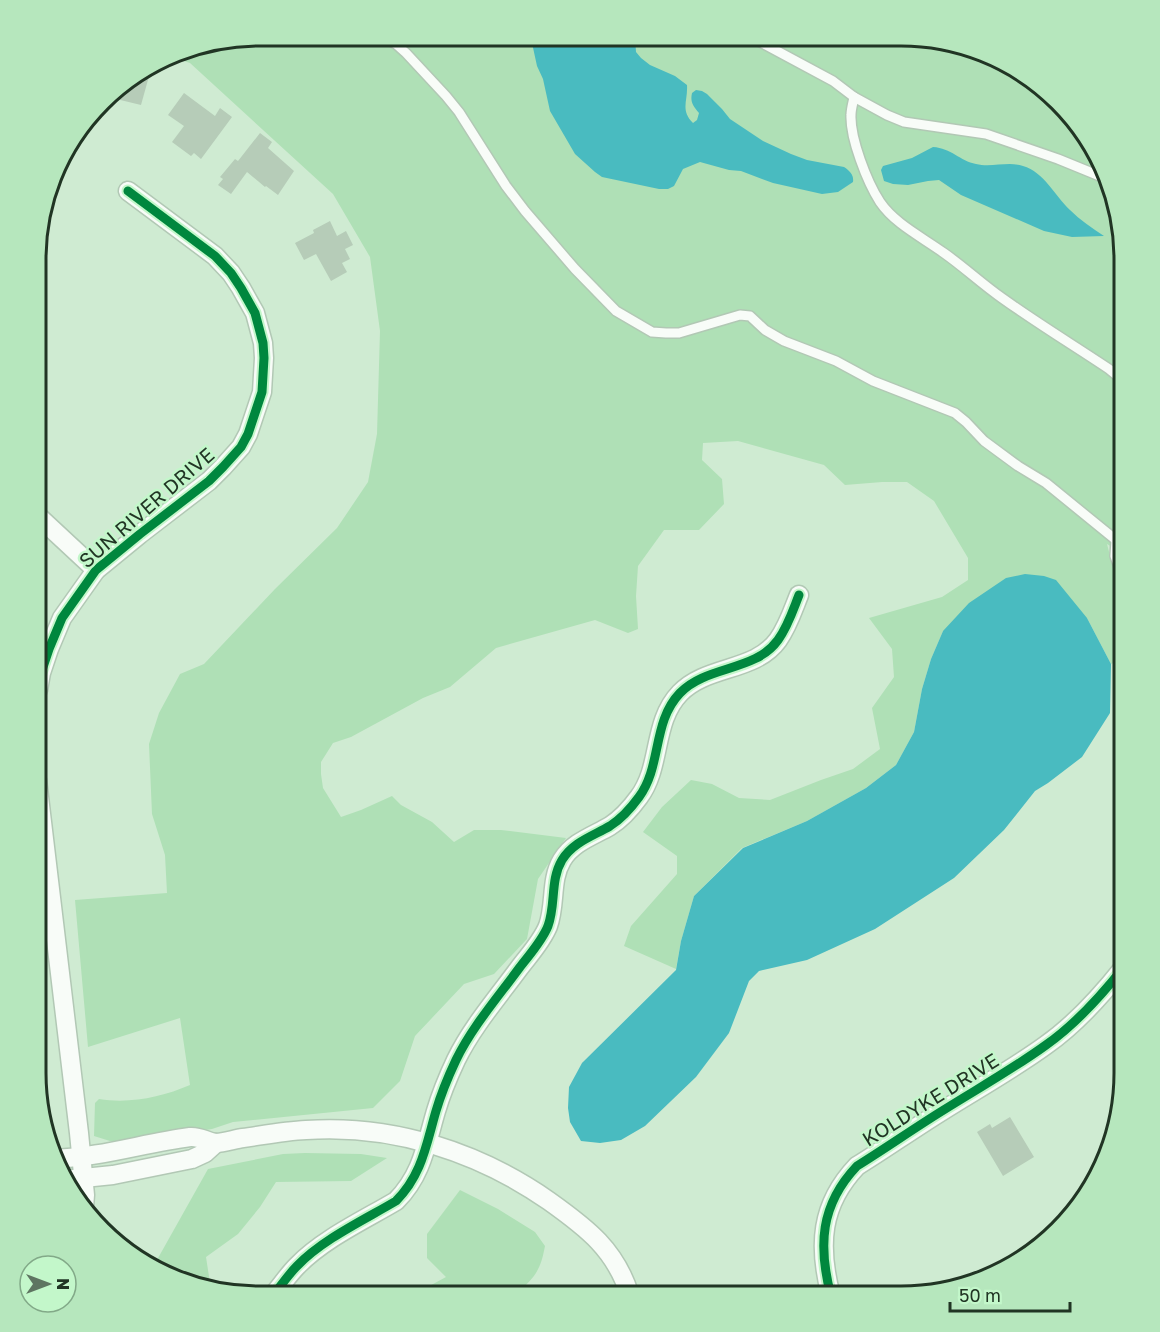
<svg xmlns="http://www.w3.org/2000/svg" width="1160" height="1332" viewBox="0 0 1160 1332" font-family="'Golos Text',sans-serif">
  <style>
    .green { fill: #afe0b6 }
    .water { fill: #49bbc0 }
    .building { fill: #b6ccb8 }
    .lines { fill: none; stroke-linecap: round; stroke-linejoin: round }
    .lane-casing { stroke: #b2c8b5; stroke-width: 12 }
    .street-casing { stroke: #b2c8b5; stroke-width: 21 }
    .lane { stroke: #f8fcf8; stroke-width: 9 }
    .street { stroke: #f8fcf8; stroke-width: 18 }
    .cycleway-casing { stroke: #c3f7ca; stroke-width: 13 }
    .cycleway { stroke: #00873e; stroke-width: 9 }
    .labels { text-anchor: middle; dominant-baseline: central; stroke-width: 5; stroke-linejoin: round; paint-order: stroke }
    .street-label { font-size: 20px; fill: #213524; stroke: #c3f7ca }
    .rim { fill: none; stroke: #213524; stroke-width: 3 }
  </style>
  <rect width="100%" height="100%" fill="#cfebd2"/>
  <g class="green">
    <path d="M260,36l670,2 95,36 69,74 22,54 8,58v294l-17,-10 17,66v49l-13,5 -24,-46 -144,13 -12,28 -9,30 -8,43 -18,33 -30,23 -59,33 -65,27 -48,48 -13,45 -5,28 -52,-23 7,-20 46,-52v-18l-34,-24 19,-25 29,-27 21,4 27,14 31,2 51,-20 32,-11 27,-20 -8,-41 22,-31 -2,-28 -23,-31 73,-21 26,-17v-22l-34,-57 -27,-19h-25l-37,3 -21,-20 -86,-24 -35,2 -1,17 20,19 2,25 -25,26h-35l-26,36 -2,30 2,33 -10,4 -33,-13 -99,28 -46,39 -27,11 -72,39 -18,6 -12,19v12l2,14 18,29 20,-7 31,-14 9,9 31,17 22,20 20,-12h27l65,8 -28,41 -11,60 -33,35 -30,10 -49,52 -15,45 -27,27 -140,14 -21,7 -80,12h-22l-16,-5 1,-33 4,-4c31,5 63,-2 91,-14l-10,-67 -92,29 -13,-147 92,-7 -2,-38 -13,-41 -3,-70 10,-31 21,-39 24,-10 71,-75 62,-61 31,-46 9,-48 3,-103 -10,-74 -37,-63 -143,-131 -18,-6 16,-9z"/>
    <polygon points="305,1153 361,1154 387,1158 351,1181 276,1182 260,1207 238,1234 206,1257 210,1283 208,1284 153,1267 208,1169 283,1154"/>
    <path d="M460,1190l38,19 37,23 10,14c-5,27 -11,31 -30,50h-104l35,-19 -19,-19v-24z"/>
  </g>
  <g class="water">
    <path d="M528,37h107l1,15 5,6 9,7 25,11 12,9c1,16 -7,25 6,38l4,-3 2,-7c-6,-7 -9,-11 -7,-20l4,-3 6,1 5,3 15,15 8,10 33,22 28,13 16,6 37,7c6,4 10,8 9,15l-15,10 -16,2 -49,-11 -32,-12 -12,-1 -29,-8 -17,7 -9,17 -6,3h-9l-57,-12 -7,-5 -20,-18 -25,-43 -7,-32 -6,-13 -5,-23z"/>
    <path d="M933,147c18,1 27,14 43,17 15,4 32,-3 47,2 21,6 32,30 47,44 10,10 22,18 34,26l-32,1 -28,-6 -83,-36 -22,-15 -11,1 -20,4 -15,-1 -9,-3 -3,-11 2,-4 29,-8z"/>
    <polygon points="1025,574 1044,576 1056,580 1087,618 1111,664 1110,713 1082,757 1048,783 1035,791 1004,830 954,878 875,929 807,960 759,971 749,981 729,1033 696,1077 645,1126 621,1140 600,1143 581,1141 570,1122 568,1108 569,1087 582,1063 676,970 681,941 694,896 743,848 807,821 866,788 896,765 914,732 922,689 931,659 943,631 969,603 1006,578"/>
  </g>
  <g class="building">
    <polygon points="151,69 141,105 108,97 113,91"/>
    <polygon points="184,93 215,116 220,108 232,117 201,159 194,153 191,156 172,142 184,126 168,115"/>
    <polygon points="260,133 272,142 268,148 294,171 278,195 266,186 265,187 247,172 231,194 218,185 223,179 220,177 235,159 238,161"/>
    <polygon points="330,221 337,236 346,231 353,245 345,249 350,259 342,263 347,272 331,281 316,254 304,260 295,243 314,233 313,230"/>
    <polygon points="1010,1117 1034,1157 1003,1176 977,1132 990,1124 992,1128"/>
  </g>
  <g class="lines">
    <g class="lane-casing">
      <g id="lane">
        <polyline points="381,36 396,44 406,53 446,96 459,112 506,186 525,211 575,269 616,311 652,332 666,333 679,333 740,315 750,316 765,330 784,341 836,361 873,381 955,413 966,422 984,441 1018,466 1046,483 1116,540 1124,542"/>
        <polyline points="751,37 833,81 854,97 887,115 904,122 986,134 1058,159 1107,179"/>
        <path d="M854,97c-1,6 -3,12 -3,18 -1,23 16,67 29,87 15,22 42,35 64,51 20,14 38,31 58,45 35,25 71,47 107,71l11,9 4,5"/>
        <polyline points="1116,540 1115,556 1124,582"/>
      </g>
    </g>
    <g class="street-casing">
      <g id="street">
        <polyline points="39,517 96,570"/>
        <polyline points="38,690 41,673 49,649 62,618 96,570 140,534 209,481 223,467 241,447 248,434 262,392 264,358 263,343 255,313 241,288 231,273 215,256 128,191"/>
        <polyline points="37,780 79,1133 85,1195 84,1207"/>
        <path d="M55,1159c46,-2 90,-16 135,-22 10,-1 17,5 26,6 8,0 19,-4 27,-5 21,-3 42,-7 63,-8 87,-6 173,22 243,71 38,27 67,49 81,95"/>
        <polyline points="64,1180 113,1175 192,1159 205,1153 216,1143"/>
        <path d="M273,1295c8,-9 15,-20 24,-29 26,-27 67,-46 99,-65 26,-26 30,-56 40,-90 5,-17 12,-34 20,-51 16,-33 42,-63 64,-93 10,-13 22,-26 28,-41 8,-22 2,-46 14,-66 11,-18 31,-24 48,-34 11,-7 21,-18 29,-29 23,-31 13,-75 41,-104 27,-28 75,-21 98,-53 10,-14 15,-30 21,-45"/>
        <path d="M831,1296c-13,-50 -11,-91 26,-130 29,-18 56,-37 85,-55 35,-22 71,-42 104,-66 30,-21 55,-49 78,-78"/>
      </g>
    </g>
    <use href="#lane" class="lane"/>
    <use href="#street" class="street"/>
    <g class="cycleway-casing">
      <g id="cycleway">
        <polyline points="38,690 41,673 49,649 62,618 96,570 140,534 209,481 223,467 241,447 248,434 262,392 264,358 263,343 255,313 241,288 231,273 215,256 128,191"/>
        <path d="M273,1295c8,-9 15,-20 24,-29 26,-27 67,-46 99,-65 26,-26 30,-56 40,-90 5,-17 12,-34 20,-51 16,-33 42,-63 64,-93 10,-13 22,-26 28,-41 8,-22 2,-46 14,-66 11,-18 31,-24 48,-34 11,-7 21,-18 29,-29 23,-31 13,-75 41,-104 27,-28 75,-21 98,-53 10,-14 15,-30 21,-45"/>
        <path d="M831,1296c-13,-50 -11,-91 26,-130 29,-18 56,-37 85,-55 35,-22 71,-42 104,-66 30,-21 55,-49 78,-78"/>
      </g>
    </g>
    <use href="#cycleway" class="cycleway"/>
  </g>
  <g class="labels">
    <g class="street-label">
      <text transform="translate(146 507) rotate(-41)">SUN RIVER DRIVE</text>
      <text transform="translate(930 1099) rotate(-32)">KOLDYKE DRIVE</text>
    </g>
  </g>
  <path d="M0 0H1160V1332H0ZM259 46H901A213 213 0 0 1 1114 259V1073A213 213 0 0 1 901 1286H259A213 213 0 0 1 46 1073V259A213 213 0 0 1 259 46Z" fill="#b6e7bd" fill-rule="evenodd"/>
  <path class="rim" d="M259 46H901A213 213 0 0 1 1114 259V1073A213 213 0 0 1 901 1286H259A213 213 0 0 1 46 1073V259A213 213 0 0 1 259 46Z"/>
  <g transform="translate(48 1284) rotate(90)"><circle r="28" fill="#c3f7ca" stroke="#82a988" stroke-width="1.5"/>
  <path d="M0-4.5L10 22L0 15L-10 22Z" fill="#5e7561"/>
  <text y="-9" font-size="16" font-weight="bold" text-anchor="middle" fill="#213524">N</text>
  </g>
  <path d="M950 1302v9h120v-9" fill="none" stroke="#213524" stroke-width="3"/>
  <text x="959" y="1302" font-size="18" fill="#213524" stroke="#c3f7ca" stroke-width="4.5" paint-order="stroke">50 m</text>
</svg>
